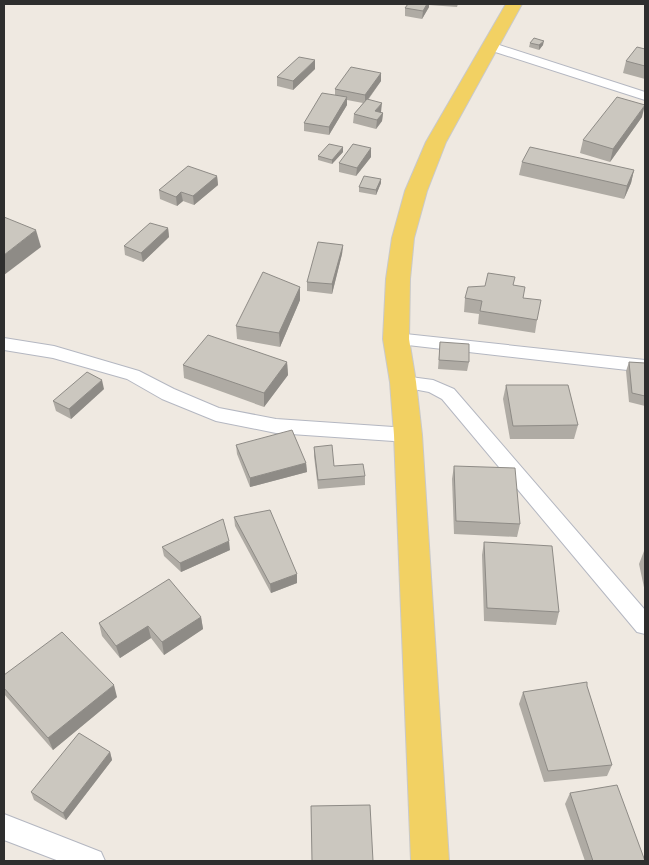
<svg xmlns="http://www.w3.org/2000/svg" width="649" height="865" viewBox="0 0 649 865" font-family="Commissioner,sans-serif">
  <style>
    .lines { fill: none; stroke-linecap: round; stroke-linejoin: round }
    .street-casing { stroke: #b4b7c1; stroke-width: 2 }
    .primary-casing { stroke: #c9c9c9; stroke-width: 2 }
    .street { fill: #fff; fill-rule: evenodd }
    .primary { fill: #f2d163; fill-rule: evenodd }
    .wall { fill: #afaba4 }
    .shaded-wall { fill: #8e8b86 }
    .building { fill: #cbc7bf; stroke: #8e8b86 }
  </style>
  <rect width="100%" height="100%" fill="#efe9e1"/>
  <g class="lines">
    <g class="street-casing">
      <g id="street">
        <polygon points="490,42 645,92 645,100 486,49 484,46 486,43"/>
        <polygon points="396,333 645,360 645,372 390,343 387,339 390,335"/>
        <polygon points="4,338 54,346 139,371 174,389 219,408 276,419 408,428 415,430 417,435 415,440 408,442 276,433 216,421 162,399 127,379 53,358 4,350"/>
        <polygon points="403,376 433,380 454,389 645,610 645,634 637,632 442,399 429,392 397,386 394,382 397,378"/>
        <polygon points="4,814 101,852 105,861 59,861 4,840"/>
      </g>
    </g>
    <g class="primary-casing">
      <polygon id="primary" points="506,4 522,4 446,142 427,191 414,238 410,279 409,339 416,382 422,435 449,861 411,861 394,435 390,382 383,339 386,279 392,238 405,191 426,142"/>
    </g>
    <use href="#street" class="street"/>
    <use href="#primary" class="primary"/>
  </g>
  <g class="wall">
    <polygon points="408,4 429,4 429,7 422,19 405,16 405,8"/>
    <polygon points="429,4 458,4 457,7 429,5"/>
    <polygon points="530,43 543,45 539,50 529,47"/>
    <polygon points="645,49 645,79 623,73 626,61"/>
    <polygon points="315,69 293,90 277,86 277,77"/>
    <polygon points="381,73 381,81 368,100 381,112 383,113 382,121 376,129 353,123 354,114 363,103 347,100 347,105 329,135 304,131 304,123 335,95 335,89"/>
    <polygon points="642,117 610,162 580,153 583,140"/>
    <polygon points="371,148 371,157 356,176 339,172 339,163"/>
    <polygon points="343,152 332,164 318,160 318,156"/>
    <polygon points="522,162 634,170 631,183 624,199 519,175"/>
    <polygon points="217,176 218,185 194,205 183,201 177,206 160,199 159,190"/>
    <polygon points="381,179 381,183 376,195 359,192 359,187"/>
    <polygon points="168,228 169,237 143,262 125,255 124,246"/>
    <polygon points="343,245 342,254 332,294 307,291 307,282"/>
    <polygon points="513,285 523,298 537,320 535,333 478,324 479,314 464,312 465,298"/>
    <polygon points="300,287 300,300 280,347 237,339 236,326"/>
    <polygon points="440,342 469,362 467,371 438,369"/>
    <polygon points="287,362 288,375 264,407 184,378 183,365"/>
    <polygon points="629,362 645,363 645,406 629,402 626,371"/>
    <polygon points="506,385 578,425 574,439 510,439 503,399"/>
    <polygon points="104,389 71,419 56,411 53,401"/>
    <polygon points="236,445 306,463 307,472 250,487 237,454"/>
    <polygon points="314,447 334,466 365,476 365,485 318,489 314,456"/>
    <polygon points="454,466 520,524 517,537 454,534 452,479"/>
    <polygon points="234,517 297,583 271,593 235,526"/>
    <polygon points="484,542 559,612 556,625 484,621 482,555"/>
    <polygon points="162,547 230,550 181,572 164,556"/>
    <polygon points="644,551 645,551 645,592 639,564"/>
    <polygon points="201,617 203,629 164,655 151,638 120,658 102,636 99,623"/>
    <polygon points="4,675 117,697 53,750 4,694"/>
    <polygon points="587,686 612,765 607,776 544,782 519,704 523,692"/>
    <polygon points="110,752 112,760 66,820 34,800 31,792"/>
    <polygon points="570,793 645,861 585,861 565,804"/>
  </g>
  <g class="shaded-wall">
    <polygon points="427,4 429,4 429,7 422,19 423,11"/>
    <polygon points="544,41 543,45 539,50 539,45"/>
    <polygon points="315,60 315,69 293,90 293,81"/>
    <polygon points="381,73 381,81 365,103 365,95"/>
    <polygon points="347,97 347,105 329,135 329,127"/>
    <polygon points="382,103 381,112 375,120 375,111"/>
    <polygon points="645,105 642,117 610,162 613,149"/>
    <polygon points="383,113 382,121 376,129 377,120"/>
    <polygon points="343,147 343,152 332,164 332,160"/>
    <polygon points="371,148 371,157 356,176 357,168"/>
    <polygon points="634,170 631,183 624,199 627,186"/>
    <polygon points="217,176 218,185 194,205 193,196"/>
    <polygon points="381,179 381,183 376,195 376,190"/>
    <polygon points="181,192 183,201 177,206 176,197"/>
    <polygon points="168,228 169,237 143,262 141,253"/>
    <polygon points="36,230 41,247 4,275 4,255"/>
    <polygon points="343,245 342,254 332,294 332,284"/>
    <polygon points="300,287 300,300 280,347 279,333"/>
    <polygon points="287,362 288,375 264,407 264,393"/>
    <polygon points="102,380 104,389 71,419 69,409"/>
    <polygon points="306,463 307,472 250,487 250,478"/>
    <polygon points="229,541 230,550 181,572 180,563"/>
    <polygon points="297,574 297,583 271,593 270,584"/>
    <polygon points="201,617 203,629 164,655 162,642"/>
    <polygon points="148,626 151,638 120,658 116,646"/>
    <polygon points="114,685 117,697 53,750 48,738"/>
    <polygon points="110,752 112,760 66,820 63,813"/>
  </g>
  <g class="building">
    <polygon points="408,4 427,4 423,11 405,8"/>
    <polygon points="534,38 544,41 539,45 530,43"/>
    <polygon points="637,47 645,49 645,66 626,61"/>
    <polygon points="299,57 315,60 293,81 277,77"/>
    <polygon points="351,67 381,73 365,95 335,89"/>
    <polygon points="322,93 347,97 329,127 304,123"/>
    <polygon points="617,97 645,105 613,149 583,140"/>
    <polygon points="367,99 382,103 375,111 383,113 377,120 354,114"/>
    <polygon points="329,144 343,147 332,160 318,156"/>
    <polygon points="353,144 371,148 357,168 339,163"/>
    <polygon points="530,147 634,170 627,186 522,162"/>
    <polygon points="188,166 217,176 193,196 181,192 176,197 159,190"/>
    <polygon points="364,176 381,179 376,190 359,187"/>
    <polygon points="4,217 36,230 4,255"/>
    <polygon points="150,223 168,228 141,253 124,246"/>
    <polygon points="318,242 343,245 332,284 307,282"/>
    <polygon points="263,272 300,287 279,333 236,326"/>
    <polygon points="488,273 515,277 513,285 525,287 523,298 541,300 537,320 480,311 482,301 465,298 468,287 485,286"/>
    <polygon points="208,335 287,362 264,393 183,365"/>
    <polygon points="440,342 469,344 469,362 439,360"/>
    <polygon points="629,362 645,363 645,396 632,393"/>
    <polygon points="87,372 102,380 69,409 53,401"/>
    <polygon points="506,385 568,385 578,425 513,426"/>
    <polygon points="292,430 306,463 250,478 236,445"/>
    <polygon points="332,445 334,466 363,464 365,476 318,480 314,447"/>
    <polygon points="454,466 515,468 520,524 456,521"/>
    <polygon points="270,510 297,574 270,584 234,517"/>
    <polygon points="223,519 229,541 180,563 162,547"/>
    <polygon points="484,542 552,546 559,612 487,608"/>
    <polygon points="169,579 201,617 162,642 148,626 116,646 99,623"/>
    <polygon points="62,632 114,685 48,738 4,688 4,675"/>
    <polygon points="587,682 587,686 612,765 548,771 523,692"/>
    <polygon points="79,733 110,752 63,813 31,792"/>
    <polygon points="617,785 645,861 593,861 570,793"/>
    <polygon points="370,805 373,861 312,861 311,806"/>
  </g>
  <rect width="649" height="865" fill="none" stroke="#2e2e2e" stroke-width="10"/>
</svg>
